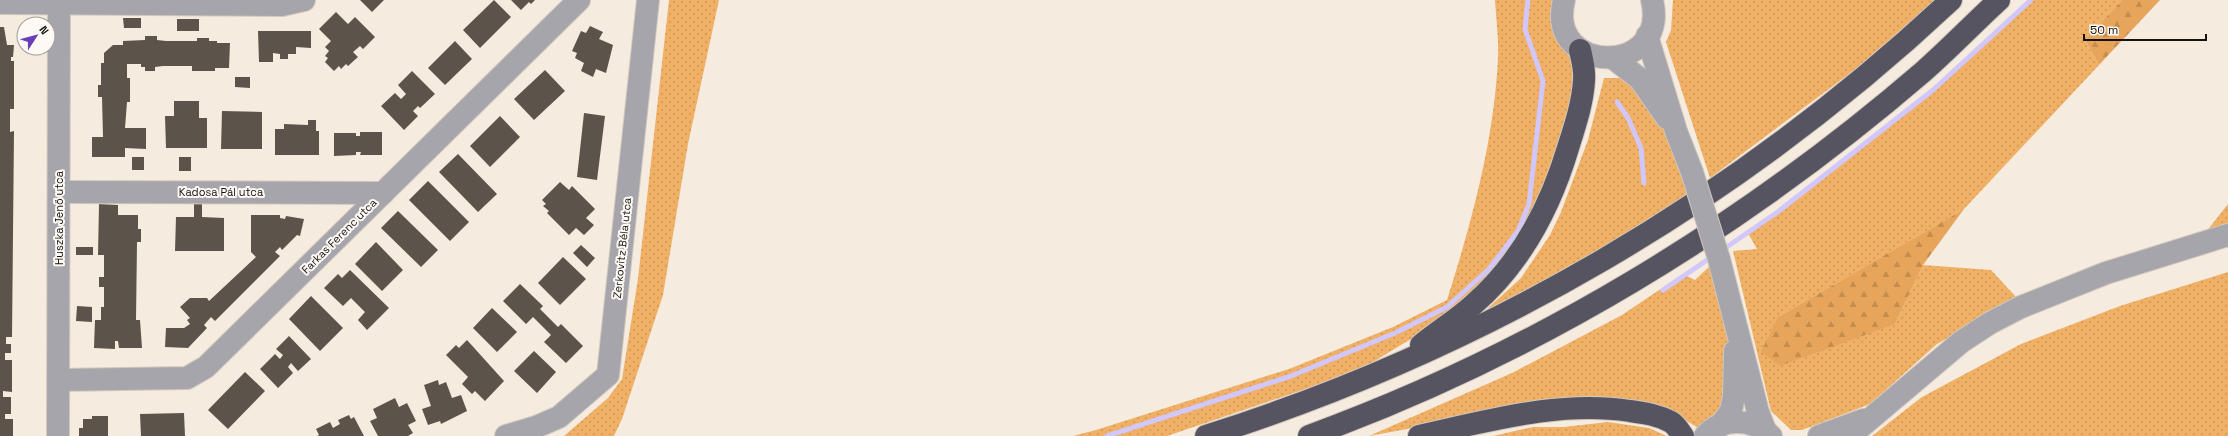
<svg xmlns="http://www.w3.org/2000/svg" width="2228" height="436" viewBox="0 0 2228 436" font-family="'Space Grotesk',sans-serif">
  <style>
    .grass { fill: url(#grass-dots) }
    .forest { fill: url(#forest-firs) }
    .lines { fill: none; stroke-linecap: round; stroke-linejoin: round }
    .stream { stroke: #d1c7fa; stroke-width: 5 }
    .building { fill: #5c534a }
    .minor-casing { stroke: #d2c8be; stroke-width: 24 }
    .highway-casing { stroke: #d2c8be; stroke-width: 24 }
    .minor { stroke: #a6a5ab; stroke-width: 22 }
    .highway { stroke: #565460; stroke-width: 22 }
    .minor-bridge-casing { stroke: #d2c8be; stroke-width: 24; stroke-linecap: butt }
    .minor-bridge { stroke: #a6a5ab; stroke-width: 22 }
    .labels { text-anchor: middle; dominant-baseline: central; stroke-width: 4; stroke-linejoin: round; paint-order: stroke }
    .street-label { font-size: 11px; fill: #15120e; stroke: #fef9f5 }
  </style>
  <defs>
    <pattern id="grass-dots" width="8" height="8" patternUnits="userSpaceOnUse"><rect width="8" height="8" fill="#f0b065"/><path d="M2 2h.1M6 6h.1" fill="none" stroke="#cd9656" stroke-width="1.8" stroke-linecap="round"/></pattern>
    <pattern id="forest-firs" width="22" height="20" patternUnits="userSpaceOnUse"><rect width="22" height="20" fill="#e6a55a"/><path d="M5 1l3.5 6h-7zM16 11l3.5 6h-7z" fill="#c48d4d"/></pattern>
  </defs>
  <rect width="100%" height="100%" fill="#f6ebdf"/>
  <g class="grass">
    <polygon points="669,0 719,0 688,144 663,295 622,419 614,436 564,436 608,398 622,379 638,279"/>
    <path d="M1495,0h60l8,47 13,17 -9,64 -53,128 -80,69 -76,46 -191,65h-94l23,-6 193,-61 104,-42 54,-27c25,-79 47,-159 51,-242 1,-19 -2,-39 -3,-58z"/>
    <polygon points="1673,0 1936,0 1889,44 1710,178 1666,42 1671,30"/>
    <polygon points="2033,0 2122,0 2085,40 2099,65 1964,209 1778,317 1895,324 1923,265 1991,270 2017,298 1937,344 1870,404 1802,430 1791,430 1771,411 1733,251 1757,249 1748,233 1781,212 1935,90"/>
    <polygon points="1604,78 1629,78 1667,129 1690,193 1654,220 1473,322 1521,278 1550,235 1561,212 1588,140"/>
    <polygon points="2228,204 2228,232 2199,241"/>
    <polygon points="1711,265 1726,321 1733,376 1728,413 1700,429 1675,414 1532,406 1369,436 1512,373 1622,315 1683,274 1695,280"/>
    <polygon points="2228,272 2228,436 1872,436 1922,397 2021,344 2120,306"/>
    <polygon points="1608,422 1649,428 1667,436 1493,436 1533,427 1564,427"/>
  </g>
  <g class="forest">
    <polygon points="2122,0 2160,0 2099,65 2085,40"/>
    <polygon points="1964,209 1923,265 1895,324 1780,366 1761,352 1778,317"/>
  </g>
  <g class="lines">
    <g class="stream">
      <polyline points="1617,102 1628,118 1641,148 1644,183"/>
      <polyline points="1721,251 1779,211 1933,90 2031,0"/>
      <polyline points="1663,290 1713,256"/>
      <polyline points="1107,436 1291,376 1395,333 1447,307 1489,269 1518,231 1529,204 1543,81 1525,29 1528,0"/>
    </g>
  </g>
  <g class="building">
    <polygon points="360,0 384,0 372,12"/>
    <polygon points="494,0 511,17 480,48 463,30"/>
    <polygon points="511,0 535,0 531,4 529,2 521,10"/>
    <polygon points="336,12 348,24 355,17 375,37 363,49 360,46 353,52 358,57 348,66 346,64 341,69 339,66 334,71 325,62 328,58 325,56 329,51 325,47 331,41 319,29"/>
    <polygon points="123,18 141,18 141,28 124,28"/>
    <rect x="177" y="19" width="22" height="12"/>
    <polygon points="590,26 603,32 599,39 613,45 606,73 596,69 593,77 581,71 584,63 575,58 577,53 572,51 581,31 586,33"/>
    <polygon points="0,27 4,27 7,45 14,45 13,57 11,57 11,61 14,61 14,109 10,109 10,132 14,131 12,337 6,337 6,344 11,344 11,353 5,353 5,360 12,360 12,392 3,391 3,397 11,397 11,414 5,414 5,419 13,419 13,436 0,436"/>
    <polygon points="258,31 311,31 311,48 296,47 296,54 288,54 288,59 280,59 280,54 273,53 273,62 259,62"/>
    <polygon points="145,36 157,36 157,40 166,41 197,41 197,38 209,38 209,41 217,41 217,43 230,43 229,68 215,68 215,71 192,71 192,66 163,66 155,67 155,71 145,71 145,67 141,67 141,64 127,64 127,78 130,78 130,102 127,102 125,128 146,128 146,149 125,148 125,157 92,157 92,137 103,137 102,97 98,97 98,85 101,85 101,63 104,63 104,53 113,45 123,45 123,41 145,40"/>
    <polygon points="455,41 472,59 445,85 428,68"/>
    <polygon points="545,70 565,91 534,120 514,99"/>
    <polygon points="412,71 435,94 420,108 418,106 413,111 418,116 404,130 381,106 395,93 401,99 406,94 398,85"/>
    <polygon points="235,77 250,77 250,88 235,87"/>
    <polygon points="174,101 199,101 199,118 207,118 207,148 166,148 165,116 174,116"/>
    <polygon points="222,111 262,112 262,149 221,149"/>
    <polygon points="584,113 605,116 597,180 577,177"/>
    <polygon points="500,116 520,137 490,167 470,146"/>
    <polygon points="308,120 316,120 316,131 319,131 319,155 275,155 275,129 284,129 284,124 308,125"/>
    <polygon points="360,132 382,132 382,155 360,155 361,152 356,152 356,155 334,156 334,133 356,133 356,136 360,136"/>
    <polygon points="458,154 497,194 478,212 439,172"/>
    <rect x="132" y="157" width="12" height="13"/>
    <rect x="179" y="157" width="12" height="14"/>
    <polygon points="428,181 469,222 450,241 409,200"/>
    <polygon points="560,182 569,190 572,186 595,209 586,218 594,225 584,235 576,228 569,235 547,213 549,211 543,206 546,204 542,200"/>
    <polygon points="99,204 118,205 118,215 138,215 138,229 141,229 141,242 137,242 136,320 140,320 142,348 119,348 118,341 115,341 115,349 94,348 95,320 101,320 101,307 104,307 104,287 99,287 99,277 104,277 104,255 98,255"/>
    <polygon points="194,204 202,204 202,217 224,218 224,251 175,251 176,217 194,217"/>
    <polygon points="398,211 438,250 421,267 381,228"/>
    <polygon points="251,215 280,215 280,218 285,219 286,216 304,219 300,236 297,235 282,250 280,247 275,252 280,256 215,321 211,317 204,325 207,328 188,348 165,347 166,328 184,328 190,324 187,320 190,318 180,307 190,298 207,298 209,301 256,257 251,252"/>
    <polygon points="376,242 403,270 382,291 355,264"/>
    <polygon points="581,245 595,258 587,267 573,253"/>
    <rect x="76" y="247" width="17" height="8"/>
    <polygon points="563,257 586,279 560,305 538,283"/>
    <polygon points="350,270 389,308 367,330 358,320 365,312 351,298 343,306 324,288 338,274 342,278"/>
    <polygon points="520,284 543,306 540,309 558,327 561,324 583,346 566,363 544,342 551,335 533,317 526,324 503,301"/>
    <polygon points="311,296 343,328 320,351 289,319"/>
    <polygon points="77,306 92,307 92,322 76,321"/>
    <polygon points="492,308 517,332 497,352 473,328"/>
    <polygon points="289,336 311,359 298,371 291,363 288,367 293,373 278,388 260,369 275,354 280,359 283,355 276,349"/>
    <polygon points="467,340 504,381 485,401 475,391 472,394 462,384 468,377 446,355 456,345 459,348"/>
    <polygon points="534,351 556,372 537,393 514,371"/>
    <polygon points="245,372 265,391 228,429 208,410"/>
    <polygon points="438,380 439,385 446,382 452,398 461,395 467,411 441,424 440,421 428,425 422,409 431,406 424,385"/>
    <polygon points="395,398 399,407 407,403 416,421 408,425 413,433 408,436 378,436 370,421 377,418 373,409"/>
    <polygon points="184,413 185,436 141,436 140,414"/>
    <polygon points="349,415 351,419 354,417 364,436 317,436 319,435 316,429 330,422 333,428 340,424 338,420"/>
    <polygon points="92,416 108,416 108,436 79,436 79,428 83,428 83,419 92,419"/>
  </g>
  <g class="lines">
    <g class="minor-casing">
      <g id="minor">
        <path d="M1564,0c-19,76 106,77 88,0"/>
        <polyline points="0,3 282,5 304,0"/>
        <polyline points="1647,36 1676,131 1692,172"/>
        <polyline points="1613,58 1640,79 1667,118"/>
        <polyline points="59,192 383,193"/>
        <polyline points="1719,259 1758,412 1765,430"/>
        <polyline points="59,380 187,378 206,367 579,0"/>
        <polyline points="1720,426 1731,411 1734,396 1735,351"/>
        <polyline points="58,436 59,0"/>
        <polyline points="506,436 536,427 559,417 608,375 648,0"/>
        <path d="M1705,436c18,-20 49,-17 66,0"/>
        <polyline points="1819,436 1863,420"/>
        <polyline points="1850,436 1961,342 1990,323 2021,307 2106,273 2228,235"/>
      </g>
    </g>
    <g class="highway-casing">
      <g id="highway">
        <path d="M1421,345c17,-14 37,-26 53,-41 48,-42 76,-96 94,-156 7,-22 15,-46 16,-68 1,-10 -2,-21 -4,-30"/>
        <path d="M1206,436c278,-88 532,-236 745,-436"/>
        <path d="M1309,436c225,-82 434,-209 615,-365 26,-23 50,-48 75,-71"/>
        <path d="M1419,436c69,-15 141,-36 211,-25 15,2 28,4 41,11 5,3 9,10 12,14"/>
      </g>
    </g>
    <use href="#minor" class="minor"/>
    <use href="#highway" class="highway"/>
    <g class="minor-bridge-casing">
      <polyline id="minor-bridge" points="1692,172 1719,259"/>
    </g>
    <use href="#minor-bridge" class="minor-bridge"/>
  </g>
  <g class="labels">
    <g class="street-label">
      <text x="221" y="192">Kadosa Pál utca</text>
      <text transform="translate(59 218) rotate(-90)">Huszka Jenő utca</text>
      <text transform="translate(339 236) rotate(-45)">Farkas Ferenc utca</text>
      <text transform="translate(622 248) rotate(-84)">Zerkovitz Béla utca</text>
    </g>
  </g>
  <g transform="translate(36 36) rotate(54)"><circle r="19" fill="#fef9f5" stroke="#a19d99"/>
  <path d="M0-3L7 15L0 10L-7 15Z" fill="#673fb7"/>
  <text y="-6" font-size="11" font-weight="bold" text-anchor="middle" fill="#15120e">N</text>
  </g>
  <path d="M2084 34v6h122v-6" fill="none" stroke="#15120e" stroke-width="2"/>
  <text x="2090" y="34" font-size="12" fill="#15120e" stroke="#fef9f5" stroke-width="3" paint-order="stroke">50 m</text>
</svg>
